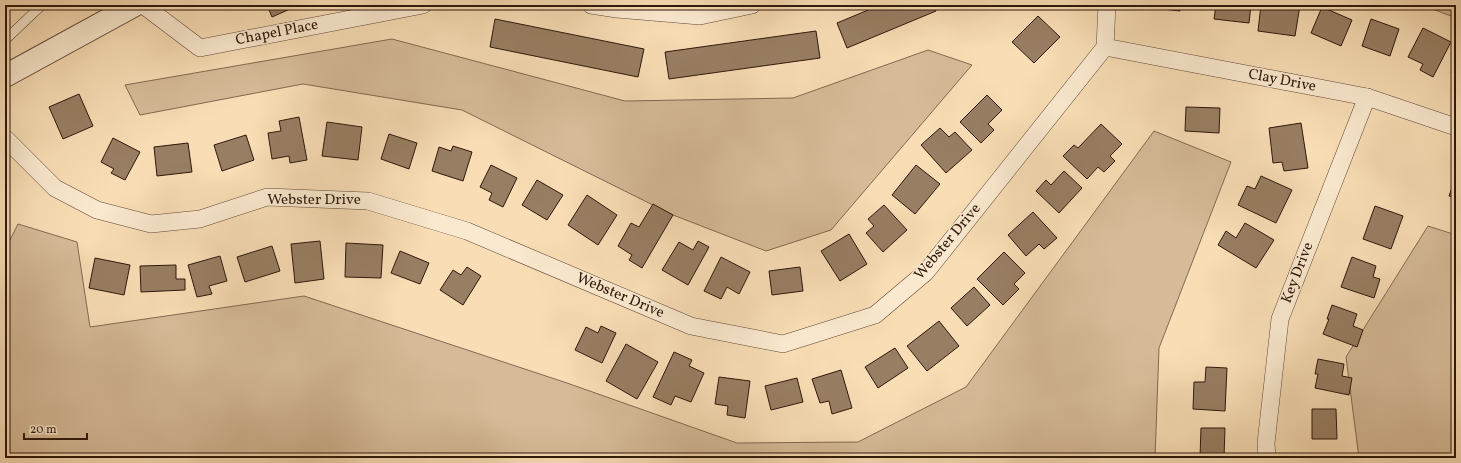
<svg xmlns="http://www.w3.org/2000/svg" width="1461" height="463" viewBox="0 0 1461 463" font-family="Vollkorn,serif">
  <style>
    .green { fill: #d6bb98; stroke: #826952 }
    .building { fill: #987e63; stroke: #2f170b }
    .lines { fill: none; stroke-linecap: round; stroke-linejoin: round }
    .service-casing { stroke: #614836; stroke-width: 10 }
    .minor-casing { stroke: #614836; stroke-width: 18 }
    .tertiary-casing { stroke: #614836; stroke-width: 24 }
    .service { stroke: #fae9cf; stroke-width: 9 }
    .minor { stroke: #fae9cf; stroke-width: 17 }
    .tertiary { stroke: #fae9cf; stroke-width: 22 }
    .labels { text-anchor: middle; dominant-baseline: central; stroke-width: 3; stroke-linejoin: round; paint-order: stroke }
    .street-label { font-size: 15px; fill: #2f170b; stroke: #fae9cf }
  </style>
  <rect width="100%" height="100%" fill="#f8ddb5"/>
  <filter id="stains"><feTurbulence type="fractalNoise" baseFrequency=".005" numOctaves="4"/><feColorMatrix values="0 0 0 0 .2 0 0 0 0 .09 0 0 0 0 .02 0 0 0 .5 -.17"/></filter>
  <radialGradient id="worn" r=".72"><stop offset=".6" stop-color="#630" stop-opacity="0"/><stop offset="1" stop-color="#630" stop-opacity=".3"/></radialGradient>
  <g class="green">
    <polygon points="1431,5 1456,5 1456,18 1430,8"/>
    <polygon points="392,39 625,101 793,98 928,50 972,65 831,230 766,251 673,215 462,110 303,84 140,115 125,85"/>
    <polygon points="1154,131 1231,162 1159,348 1155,458 5,458 5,250 18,224 77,242 90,327 304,296 567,383 737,443 858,442 966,387"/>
    <polygon points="1428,226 1456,235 1456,458 1359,458 1346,357"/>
  </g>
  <g class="building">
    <polygon points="267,5 299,5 272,17"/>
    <polygon points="880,5 933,5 936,11 847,48 837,23"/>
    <polygon points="1154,5 1180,5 1180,11 1154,8"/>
    <polygon points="1216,5 1251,5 1249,23 1214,19"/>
    <polygon points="1261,5 1300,5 1295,36 1258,31"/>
    <polygon points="1322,7 1352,20 1341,46 1311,33"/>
    <polygon points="1038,16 1060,37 1034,63 1012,42"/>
    <polygon points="495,19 644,49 638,77 490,47"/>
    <polygon points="1371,19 1399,29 1390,56 1362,46"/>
    <polygon points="1423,28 1451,42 1433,77 1420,70 1423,64 1408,57"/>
    <polygon points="816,31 820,58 669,79 665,52"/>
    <polygon points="1456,63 1456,75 1451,73"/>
    <polygon points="79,94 93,126 63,139 49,107"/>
    <polygon points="987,95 1002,110 988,124 994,130 981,143 960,122"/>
    <polygon points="1186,107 1220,108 1219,133 1185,131"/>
    <polygon points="299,117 307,160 290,163 289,156 272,159 268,133 281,131 279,121"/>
    <polygon points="327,122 362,127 358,160 322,156"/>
    <polygon points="1301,123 1308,168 1284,171 1282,162 1273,163 1269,128"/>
    <polygon points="1101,124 1122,144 1110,156 1115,161 1104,172 1098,167 1087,179 1063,156 1074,145 1078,148"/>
    <polygon points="940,128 949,137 955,132 972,150 946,173 921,145"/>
    <polygon points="389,134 417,143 409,169 381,159"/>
    <polygon points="246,135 254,160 222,171 214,145"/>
    <polygon points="113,138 140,152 125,180 111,173 114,169 101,162"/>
    <polygon points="188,143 192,172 157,176 154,147"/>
    <polygon points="453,146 472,152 463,181 432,171 439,147 451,151"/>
    <polygon points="491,165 517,178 503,207 489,200 492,193 480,187"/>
    <polygon points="916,165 940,184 915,214 892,195"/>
    <polygon points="1064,171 1082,188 1059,213 1036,191 1046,180 1051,185"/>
    <polygon points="1261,176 1292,190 1276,223 1238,205 1247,186 1255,189"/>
    <polygon points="1456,176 1456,198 1449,196"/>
    <polygon points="537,180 563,195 547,220 522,205"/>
    <polygon points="587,195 617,215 598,245 568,225"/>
    <polygon points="653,204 673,215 642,268 629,260 632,255 618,246 631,223 639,227"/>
    <polygon points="884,205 907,230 883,252 866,233 874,226 868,219"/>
    <polygon points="1375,206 1403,216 1391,249 1363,239"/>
    <polygon points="1033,212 1057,238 1044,249 1039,244 1026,256 1008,235"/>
    <polygon points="1245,223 1274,240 1256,268 1218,245 1226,231 1236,238"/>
    <polygon points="849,234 867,264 840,281 821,251"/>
    <polygon points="320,241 324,279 295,283 291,244"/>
    <polygon points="698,241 709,247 688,285 662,270 679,242 693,250"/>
    <polygon points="346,243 383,245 381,278 345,277"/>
    <polygon points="272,246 280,271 245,282 237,257"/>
    <polygon points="400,251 429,263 420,284 391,273"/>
    <polygon points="1004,252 1025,273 1014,284 1019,289 1003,305 977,279"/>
    <polygon points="220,256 227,281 209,286 212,294 197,297 188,265"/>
    <polygon points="721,257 750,272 739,294 727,287 721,299 704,291"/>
    <polygon points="1352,257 1376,266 1373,277 1380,279 1374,298 1341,287"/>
    <polygon points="95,258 130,265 124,295 89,288"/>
    <polygon points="176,265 176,279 185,279 185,290 141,292 140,266"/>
    <polygon points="467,267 481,276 463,305 440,290 453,270 461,275"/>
    <polygon points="800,267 803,291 772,295 769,271"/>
    <polygon points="974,287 990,305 967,326 951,308"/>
    <polygon points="1332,305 1357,314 1353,326 1363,330 1357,347 1323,334 1329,319 1327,319"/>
    <polygon points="939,321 959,346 927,371 907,346"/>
    <polygon points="601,326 616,333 602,363 575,350 586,327 598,333"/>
    <polygon points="626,344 658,362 637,399 606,381"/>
    <polygon points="895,348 908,368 878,388 865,367"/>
    <polygon points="674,352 692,360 689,366 704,373 691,402 675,396 671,405 653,397"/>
    <polygon points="1318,359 1344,364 1342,376 1352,378 1349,395 1315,388 1318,374 1315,374"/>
    <polygon points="1206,367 1227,368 1225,411 1193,409 1194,382 1205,382"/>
    <polygon points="841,370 852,408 832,414 829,401 820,403 812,379"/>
    <polygon points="719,377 750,381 745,418 727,415 728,406 715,404"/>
    <polygon points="797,378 803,402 771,410 765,386"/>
    <polygon points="1312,409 1336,409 1337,439 1312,439"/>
    <polygon points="1201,428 1225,428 1224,458 1200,457"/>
  </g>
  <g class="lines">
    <g class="service-casing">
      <polyline id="service" points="5,40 42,5"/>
    </g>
    <g class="minor-casing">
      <g id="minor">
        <polyline points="143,5 200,48 423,5"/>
        <polyline points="591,5 617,9 700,16 752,5"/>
        <polyline points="1105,47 1367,97 1456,127"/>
        <polyline points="5,138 55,188 97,210 151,224 200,219 267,197 368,201 467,231 691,326 783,344 875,315 926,272 1105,47 1107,5"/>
        <polyline points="1267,458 1266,443 1280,319 1367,97"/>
      </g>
    </g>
    <g class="tertiary-casing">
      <polyline id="tertiary" points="5,76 135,5"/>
    </g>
    <use href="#service" class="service"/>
    <use href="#minor" class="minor"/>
    <use href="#tertiary" class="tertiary"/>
  </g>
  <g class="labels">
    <g class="street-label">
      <text transform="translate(277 33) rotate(-11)">Chapel Place</text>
      <text transform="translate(1282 81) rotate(11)">Clay Drive</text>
      <text x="314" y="200">Webster Drive</text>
      <text transform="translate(948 242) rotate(-50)">Webster Drive</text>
      <text transform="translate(1298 273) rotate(-69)">Key Drive</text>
      <text transform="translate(620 296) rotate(23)">Webster Drive</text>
    </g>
  </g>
  <rect width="1461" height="463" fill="none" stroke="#f8ddb5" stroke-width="20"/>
  <rect x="6" y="6" width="1449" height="451" fill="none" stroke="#2f170b" stroke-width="2"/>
  <rect x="10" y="10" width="1441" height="443" fill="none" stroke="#2f170b"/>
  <path d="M24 433v6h63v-6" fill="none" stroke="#2f170b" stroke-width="2"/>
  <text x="30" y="433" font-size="12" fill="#2f170b" stroke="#fae9cf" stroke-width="3" paint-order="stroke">20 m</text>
  <rect width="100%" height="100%" filter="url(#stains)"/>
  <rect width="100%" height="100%" fill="url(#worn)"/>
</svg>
